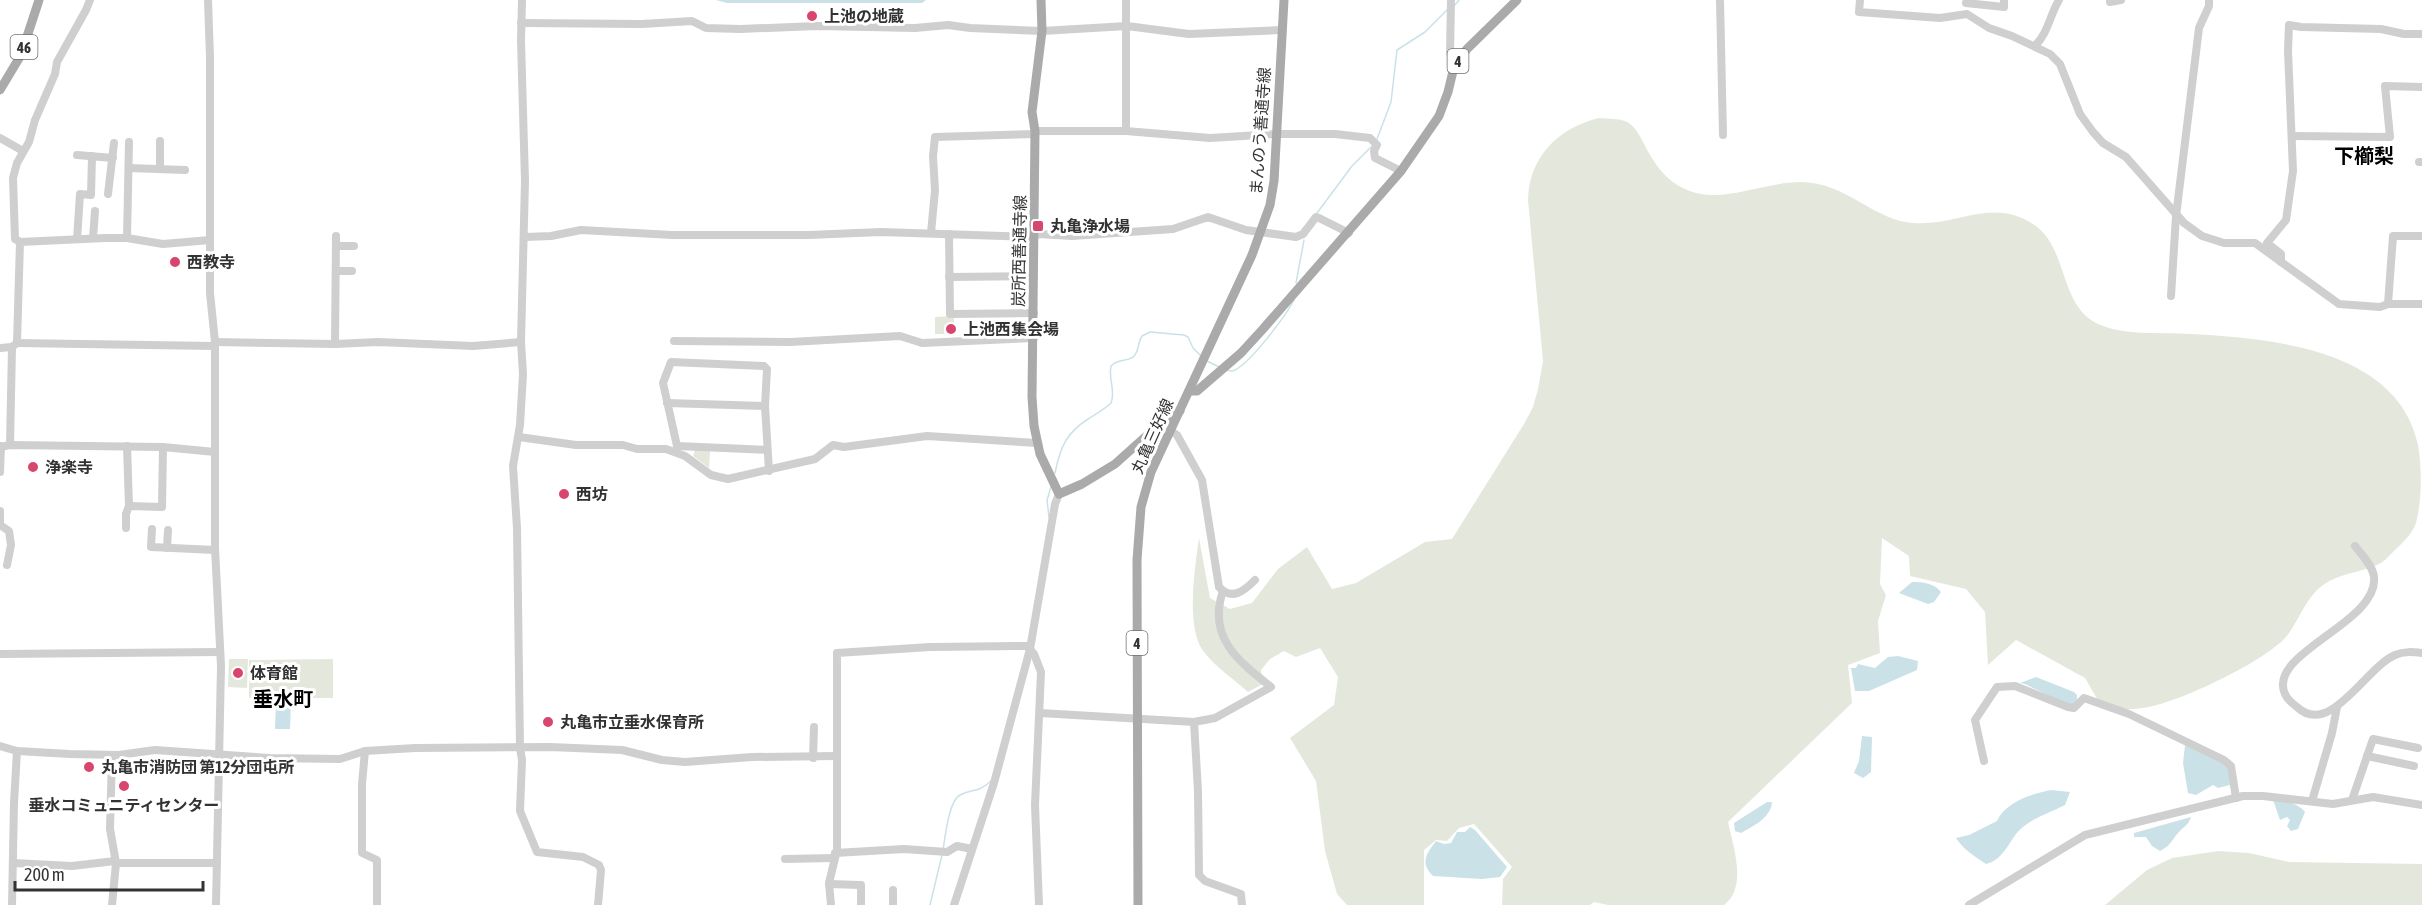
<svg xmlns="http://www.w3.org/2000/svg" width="2422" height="905" viewBox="0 0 2422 905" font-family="'Asap Condensed','Noto Sans JP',sans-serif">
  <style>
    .green { fill: #e4e8dc }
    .water { fill: #cae2e7 }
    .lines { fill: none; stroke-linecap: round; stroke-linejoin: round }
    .stream { stroke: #cae2e7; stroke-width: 1.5 }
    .minor { stroke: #cfcfcf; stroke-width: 8 }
    .major { stroke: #aaa; stroke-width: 9 }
    .poi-dot { fill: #d8456d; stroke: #fff; stroke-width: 2 }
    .labels { text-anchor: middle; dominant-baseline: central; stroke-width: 6; stroke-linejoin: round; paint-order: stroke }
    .shield { fill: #fff; stroke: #707070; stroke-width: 1.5 }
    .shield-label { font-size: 15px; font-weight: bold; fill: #323232 }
    .poi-label { font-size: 16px; font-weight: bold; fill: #323232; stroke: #fff; text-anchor: start }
    .street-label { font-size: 16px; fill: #323232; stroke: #fff }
    .quarter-label { font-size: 20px; font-weight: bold; fill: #000; stroke: #fff }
  </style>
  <rect width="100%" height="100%" fill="#fff"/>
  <g class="green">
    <path d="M1599,118c9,1 20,0 28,4 8,4 13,14 17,22 13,25 27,44 57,50 31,5 68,-12 100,-12 45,0 73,39 113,41 43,3 77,-26 119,1 36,23 25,81 65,100 26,12 63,8 92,10 80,4 208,15 228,111 4,24 4,55 -2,78 -4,12 -14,20 -22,28 -6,6 -10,11 -17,14 -18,8 -37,8 -54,20 -17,12 -24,36 -37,52 -21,24 -101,62 -133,69 -17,4 -33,4 -50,3l-18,-31 -69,-38 -28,25 -3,-53 -19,-23 -56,-13 -1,-20 -27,-18 -2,46 6,11 -8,26 2,32 -32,12 4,38 -124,119c5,24 20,65 -4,83h-116l-14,-3 -4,3h-88l1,-26 9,-12 -38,-43 -15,4 -12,13 -11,-1 -12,10v55h-77l-10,-11 -12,-43 -9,-70 -26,-43 44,-33 4,-28 -18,-29 -24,9 -12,-6 -14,8 -9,11 2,14 -15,8c-14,-13 -33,-25 -44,-40 -19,-24 -9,-85 -5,-114l11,60 20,11 22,-6 26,-34 29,-22 25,42 24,-6 69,-41 27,-3 72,-115 9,-17 5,-18 5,-28 -15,-161c1,-43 30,-72 71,-82z"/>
    <polygon points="954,316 954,325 944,325 944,334 935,334 935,317"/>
    <polygon points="695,450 710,451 709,468 693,456"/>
    <polygon points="229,659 248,659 247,688 228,687"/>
    <polygon points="333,659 333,698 249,698 249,660"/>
    <polygon points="2218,851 2249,853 2289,862 2422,864 2422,905 2105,905 2147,870 2172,858"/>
  </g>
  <g class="water">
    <polygon points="716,0 926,0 922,3 727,3"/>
    <path d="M1912,582c11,0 22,1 29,10l-7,10 -6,2 -29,-11z"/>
    <polygon points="1898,656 1918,661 1917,670 1869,691 1855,691 1851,668 1856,668 1858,664 1875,668 1888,657"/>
    <polygon points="2036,677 2074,692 2077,695 2077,700 2072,705 2068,705 2025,684 2020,683"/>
    <polygon points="276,702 291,702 290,729 275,729"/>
    <polygon points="1862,736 1872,737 1871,772 1863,778 1854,773 1859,761"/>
    <polygon points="2185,745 2228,765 2230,785 2218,788 2213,785 2196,795 2188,793 2183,763"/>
    <path d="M2052,790l18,2 -5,13c-17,9 -36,13 -49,29 -8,11 -15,27 -30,30 -11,-7 -23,-15 -30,-26l13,-3 28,-14c8,-19 36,-28 55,-31z"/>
    <path d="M2273,800c11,0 25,3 32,12l-7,17 -7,2 -4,-5 3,-6 -3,-3 -7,3z"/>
    <path d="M1767,802h5c-1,16 -19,24 -31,31l-6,-2 -1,-8z"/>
    <path d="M2191,817c-3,9 -7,9 -13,16 -6,7 -9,14 -18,18l-8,-5 -6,-9h-12v-4z"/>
    <path d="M1470,827l5,3 32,37 -7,10 -18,2 -49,-3c-13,-13 -7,-22 3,-35l8,3 7,-1 6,-11h8z"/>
  </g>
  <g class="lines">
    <g class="stream">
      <polyline points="1454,6 1459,0"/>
      <polyline points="1377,139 1391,102 1397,50 1425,32 1447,10"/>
      <polyline points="1317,213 1352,166 1373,145"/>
      <polyline points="1296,283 1304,240"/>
      <polyline points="1207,361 1219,367"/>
      <path d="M1226,370c4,1 5,2 9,0 16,-8 50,-53 59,-70"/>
      <path d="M1055,473c5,-25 11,-40 33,-54 8,-5 17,-10 23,-16 5,-13 -3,-24 0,-37 8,-8 18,-4 23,-10 5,-5 4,-14 8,-20l8,-4 34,3 4,2 5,11 8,8"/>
      <polyline points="1049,517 1047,500 1051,487"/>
      <path d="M943,850c2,-12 6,-50 17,-55 14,-7 16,-1 31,-14"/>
      <polyline points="930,905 942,855"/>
    </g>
    <g class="minor">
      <polyline points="90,0 86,10 57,62 55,74 35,120 29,142 17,163 13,178 15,239 20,242 105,238 127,238 163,244 210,240"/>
      <polyline points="208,0 210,57 210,293 215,342 215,548 221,666 216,905"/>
      <polyline points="522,0 521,41 525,181 521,342 523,374 520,425 513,466 517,528 520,748 522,760 520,811 537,852 583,857 599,865 601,870 598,905"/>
      <polyline points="1451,0 1450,53 1454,67"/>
      <polyline points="1720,0 1723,135"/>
      <polyline points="1860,0 1859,12 1940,18 1967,14 1989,28 2012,36 2050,54 2060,64 2080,114 2093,132 2103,143 2126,157 2184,223 2202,236 2224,243 2255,243 2339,304 2380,307 2388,304 2422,304"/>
      <polyline points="2110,2 2121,0"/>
      <polyline points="1966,3 2004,7 2004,0"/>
      <polyline points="521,23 642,24 692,21 706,28 740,29 817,26 915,28 948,25 970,28 1042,31 1127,26 1189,34 1282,30"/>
      <path d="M2035,46c14,-15 14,-29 24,-46"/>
      <polyline points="1035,131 1126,131 1210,138 1276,134 1335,134 1370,138 1377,145 1374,151 1375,158 1401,171"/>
      <polyline points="1126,131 1126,0"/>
      <polyline points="2292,136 2390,137 2385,86 2422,87"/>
      <polyline points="0,138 23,151"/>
      <polyline points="77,155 113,158"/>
      <polyline points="2419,162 2422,162"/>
      <polyline points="129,168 185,170"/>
      <polyline points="160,169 160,141"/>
      <polyline points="108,194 114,143"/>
      <polyline points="931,233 935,190 933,156 935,137 1035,134"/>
      <polyline points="949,234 950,314 1034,313"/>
      <polyline points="525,237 551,236 581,230 672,235 809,235 881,232 1033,237 1038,234 1072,236 1173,229 1208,217 1246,230 1296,237 1303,234 1316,217 1319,218 1349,233"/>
      <polyline points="93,238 95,211"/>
      <polyline points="127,238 129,142"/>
      <polyline points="77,239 80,194 91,195 92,156"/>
      <polyline points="336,246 354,246"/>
      <polyline points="2281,262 2281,254 2267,243 2286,220 2293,171 2288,51 2289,25 2301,27 2381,29 2404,34 2422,34"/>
      <polyline points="336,271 352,271"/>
      <polyline points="949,277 1034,276"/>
      <polyline points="2171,296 2176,216 2199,28 2209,6 2209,0"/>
      <polyline points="2388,304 2393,236 2422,236"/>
      <polyline points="674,341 790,342 900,336 922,343 1034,338"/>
      <polyline points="215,342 335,344 378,342 473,346 521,342"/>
      <polyline points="17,343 214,346"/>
      <polyline points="335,344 336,236"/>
      <polyline points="0,348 12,347"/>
      <polyline points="667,403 765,406"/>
      <path d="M1171,431l6,4 25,45 17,107c13,14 25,4 36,-7"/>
      <polyline points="519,437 576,445 623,445 637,449 666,449 685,456 711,475 728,479 815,459 833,445 844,447 927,436 1037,443"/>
      <polyline points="10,445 12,347 17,343 20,242"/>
      <polyline points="127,446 129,506"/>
      <polyline points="677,446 767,450"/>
      <polyline points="0,447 10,445 163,447 215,452"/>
      <polyline points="676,451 677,446 663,383 671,362 764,366 767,369 765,406 769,471"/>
      <polyline points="0,472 1,446"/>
      <polyline points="0,511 0,525 9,531 11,545 7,565"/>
      <polyline points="126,528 126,514 129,506 162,507 163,447"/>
      <polyline points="152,529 151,547 215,550"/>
      <path d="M2355,546c7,9 18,20 19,31 5,46 -108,76 -89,117 2,5 8,10 12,13 33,31 68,-39 98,-52 9,-4 18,-3 27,-2"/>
      <polyline points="167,548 168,530"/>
      <polyline points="0,654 220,652"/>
      <path d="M1040,713l154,9 21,-4 56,-31c-33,-26 -64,-50 -48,-96"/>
      <polyline points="1194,722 1198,791 1199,875 1205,881 1241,894 1242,905"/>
      <polyline points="0,746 17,751 70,754 119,755 155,750 270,758 340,759 365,751 415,748 550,747 622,750 662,760 685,762 752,757 837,756"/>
      <polyline points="365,751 362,784 362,853 377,860 377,905"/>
      <polyline points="2367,756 2414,766"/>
      <polyline points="813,758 814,727"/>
      <polyline points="1984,761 1975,720 1997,687 2015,686 2068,707 2074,708 2084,698 2129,714 2224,760 2231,766 2236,798"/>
      <polyline points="2352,800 2373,739 2418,748"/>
      <polyline points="2312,801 2332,733 2337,707"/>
      <polyline points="835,853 904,849 947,852 957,846 972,849"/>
      <polyline points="785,859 834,858"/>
      <polyline points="13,863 72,866 115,861"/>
      <polyline points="116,863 217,863"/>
      <polyline points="829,884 861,885 861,905"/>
      <polyline points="12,905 14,803 17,751"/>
      <polyline points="112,905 116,863 110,829 112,755"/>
      <polyline points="831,905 829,883 837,850 837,653 930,647 1020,646 1027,646 1034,654 1041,672 1035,805 1039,905"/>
      <polyline points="893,905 893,890"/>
      <polyline points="954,905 994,783 1030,649 1055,504 1059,494"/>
      <polyline points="1969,905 2085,835 2243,796 2263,796 2333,804 2373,797 2422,805"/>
    </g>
    <g class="major">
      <polyline points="1041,0 1042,31 1032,112 1035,131 1032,397 1034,426 1040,454 1059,494 1082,484 1115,464 1172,413 1180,411"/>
      <polyline points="0,90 21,55 39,0"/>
      <polyline points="1189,391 1197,391 1241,353 1263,329 1401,171 1439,116 1448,92 1454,67 1467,49 1517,0"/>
      <polyline points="1138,905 1137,560 1141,507 1151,472 1252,255 1270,205 1274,181 1284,0"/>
    </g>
  </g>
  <g class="poi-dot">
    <circle cx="812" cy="16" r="6"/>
    <rect x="1032" y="220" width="12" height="12" rx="3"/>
    <circle cx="175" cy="262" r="6"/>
    <circle cx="951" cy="329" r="6"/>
    <circle cx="33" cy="467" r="6"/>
    <circle cx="564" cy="494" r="6"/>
    <circle cx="238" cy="673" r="6"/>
    <circle cx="548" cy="722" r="6"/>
    <circle cx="89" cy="767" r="6"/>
    <circle cx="124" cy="786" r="6"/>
  </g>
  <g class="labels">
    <g class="shield">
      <rect x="10.5" y="35" width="27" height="24" rx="4.5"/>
      <rect x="1447.5" y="49" width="21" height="24" rx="4.5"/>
      <rect x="1126.5" y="631" width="21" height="24" rx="4.5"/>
    </g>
    <g class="shield-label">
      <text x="24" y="47">46</text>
      <text x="1458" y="61">4</text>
      <text x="1137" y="643">4</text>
    </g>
    <g class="poi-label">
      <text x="824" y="16">上池の地蔵</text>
      <text x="1050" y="226">丸亀浄水場</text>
      <text x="187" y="262">西教寺</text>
      <text x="963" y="329">上池西集会場</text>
      <text x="45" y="467">浄楽寺</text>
      <text x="576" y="494">西坊</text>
      <text x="250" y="673">体育館</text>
      <text x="560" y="722">丸亀市立垂水保育所</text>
      <text x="101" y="767">丸亀市消防団 第12分団屯所</text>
      <text x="124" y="805" text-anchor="middle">垂水コミュニティセンター</text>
    </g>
    <g class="street-label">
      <text transform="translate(1260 131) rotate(-86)">まんのう善通寺線</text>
      <text transform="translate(1019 251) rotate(-89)">炭所西善通寺線</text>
      <text transform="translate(1152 436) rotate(-66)">丸亀三好線</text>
    </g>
    <g class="quarter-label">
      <text x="2364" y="155">下櫛梨</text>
      <text x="283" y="698">垂水町</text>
    </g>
  </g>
  <path d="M15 881v9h188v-9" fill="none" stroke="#323232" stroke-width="3"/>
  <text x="24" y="881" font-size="18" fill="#323232" stroke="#ffffff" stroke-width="4.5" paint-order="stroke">200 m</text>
</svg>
